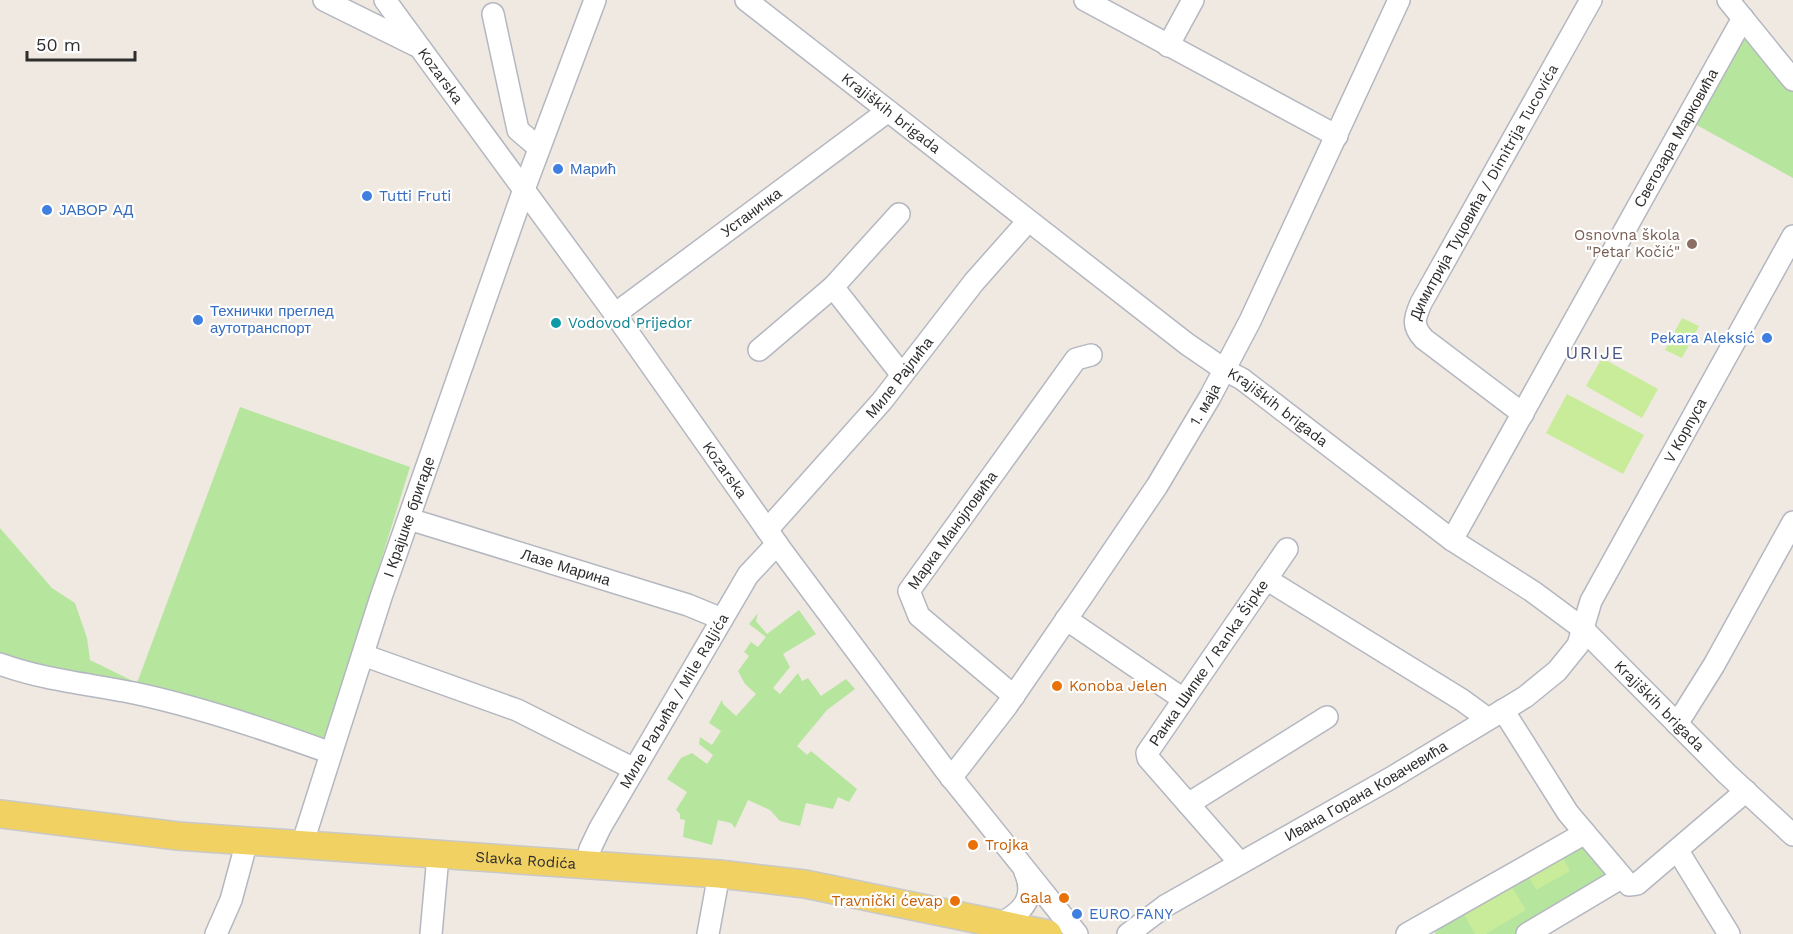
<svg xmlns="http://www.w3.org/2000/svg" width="1793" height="934" viewBox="0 0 1793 934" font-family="'Work Sans',sans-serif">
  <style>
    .green { fill: #b6e59e }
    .pitch { fill: #c9ec9a }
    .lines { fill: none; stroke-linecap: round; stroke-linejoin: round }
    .minor-casing { stroke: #b4b7c1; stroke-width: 24 }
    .major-casing { stroke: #c9c9c9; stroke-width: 30 }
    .minor { stroke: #fff; stroke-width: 21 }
    .major { stroke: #f2d163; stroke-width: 27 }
    .shop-dot { fill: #3f7fe0; stroke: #fff; stroke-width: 2 }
    .education-dot { fill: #8d6e63; stroke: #fff; stroke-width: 2 }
    .culture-dot { fill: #0f9aa8; stroke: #fff; stroke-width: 2 }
    .food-dot { fill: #e8710a; stroke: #fff; stroke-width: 2 }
    .labels { text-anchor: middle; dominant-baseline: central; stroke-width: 4.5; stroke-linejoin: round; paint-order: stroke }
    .street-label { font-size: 15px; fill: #2e2e2e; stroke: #fff }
    .shop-label { font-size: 15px; fill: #366cbe; stroke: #fff; text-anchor: start }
    .education-label { font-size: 15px; fill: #785e54; stroke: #fff; text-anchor: end }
    .culture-label { font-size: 15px; fill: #0d838f; stroke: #fff; text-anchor: start }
    .food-label { font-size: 15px; fill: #c56008; stroke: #fff; text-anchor: start }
    .quarter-label { font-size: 18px; letter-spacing: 1.5px; fill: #4d5680; stroke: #fff }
  </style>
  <rect width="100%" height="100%" fill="#efe9e1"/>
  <g class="green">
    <polygon points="1743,40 1751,40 1793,92 1793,178 1693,123 1736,44"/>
    <polygon points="240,407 410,467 325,741 137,683 53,673 0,656 0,528 52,588 75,603 87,638 90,660 137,683"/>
    <polygon points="799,610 816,634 783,654 790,667 773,688 780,694 798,673 802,681 808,678 821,696 846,679 855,689 827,710 797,746 807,755 811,751 857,789 849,802 838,797 833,809 806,803 800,826 780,821 770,810 748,800 735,828 731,823 718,820 712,845 683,837 685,820 680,819 680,814 676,810 687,792 667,779 681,758 692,753 707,764 713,755 699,744 700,737 712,745 721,731 709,723 722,700 723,704 736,716 756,694 745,684 738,671 749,656 744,652 751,642 758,647 766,637 749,624 758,613 756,621 767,634"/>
    <polygon points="1577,843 1590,844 1606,865 1603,882 1519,934 1435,934 1440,922"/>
  </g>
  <g class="pitch">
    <polygon points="1682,318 1699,326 1682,358 1665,350"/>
    <polygon points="1602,358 1658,389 1642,418 1586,386"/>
    <polygon points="1567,394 1644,435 1623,474 1546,433"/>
    <polygon points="1560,852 1570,871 1536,890 1526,872"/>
    <polygon points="1509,882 1526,910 1486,934 1475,934 1461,909"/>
  </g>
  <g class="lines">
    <g class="minor-casing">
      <g id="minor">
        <polyline points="324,0 415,45"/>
        <path id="s1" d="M385,0l230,314 167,237 164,220 131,163"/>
        <path id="s2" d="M746,0l441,344 38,26 17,9 210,161 80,51 50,37 145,146 66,61"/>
        <polyline points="1085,0 1337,136"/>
        <polyline points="1728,0 1793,80"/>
        <polyline points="493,14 518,130 539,148"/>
        <polyline points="1168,46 1193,0"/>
        <polyline points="833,287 902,375"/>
        <path id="s3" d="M615,314l273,-203"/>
        <polyline points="759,350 833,287 899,214"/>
        <path id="s4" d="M1523,414l-99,-75c-12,-13 -10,-20 -3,-36l170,-303"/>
        <path id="s5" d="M409,519l279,86 34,14"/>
        <path id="s6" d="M767,530l115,-129 92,-119 54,-61"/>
        <path id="s7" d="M1452,540l291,-522"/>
        <polyline points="1266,579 1462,700 1488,719"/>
        <polyline points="1066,619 1183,699"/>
        <polyline points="363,655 517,710 634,769"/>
        <path d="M0,664c44,16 89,20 134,29 66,14 134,37 197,60"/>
        <path id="s8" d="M1014,696l-95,-80 -10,-25 167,-232 15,-4"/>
        <polyline points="1503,710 1568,813 1629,885 1637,884 1746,791"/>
        <polyline points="1677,724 1714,665 1793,522"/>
        <path id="s9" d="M951,778l55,-71 75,-109 76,-112 53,-89 40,-76 149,-321"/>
        <polyline points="1188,804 1327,717"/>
        <path id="s10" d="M302,845l79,-248 142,-405 72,-192"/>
        <polyline points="1678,851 1729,934"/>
        <path id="s11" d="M1240,863l-92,-105 -1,-5 140,-204"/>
        <path id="s12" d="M586,866l4,-17 10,-21 148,-253 29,-31"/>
        <path d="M1001,923c22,-11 35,-26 24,-51"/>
        <polyline points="216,934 231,900 247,841"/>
        <polyline points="431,934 438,856"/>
        <polyline points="708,934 719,874"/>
        <path id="s13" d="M1128,934l37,-28 226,-128 134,-81 32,-26 21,-26 13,-44 202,-365"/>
        <polyline points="1407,934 1585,833"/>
        <polyline points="1527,934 1621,878"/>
      </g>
    </g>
    <g class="major-casing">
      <g id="major">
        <path id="s14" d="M0,814l178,22 541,38 86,10 243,50"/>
      </g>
    </g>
    <use href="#minor" class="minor"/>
    <use href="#major" class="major"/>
  </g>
  <g class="shop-dot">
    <circle cx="558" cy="169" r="6"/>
    <circle cx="367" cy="196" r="6"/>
    <circle cx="47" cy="210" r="6"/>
    <circle cx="198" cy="320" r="6"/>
    <circle cx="1767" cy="338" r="6"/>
    <circle cx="1077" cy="914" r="6"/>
  </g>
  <circle class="education-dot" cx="1692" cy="244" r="6"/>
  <circle class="culture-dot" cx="556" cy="323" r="6"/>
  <g class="food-dot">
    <circle cx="1057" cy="686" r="6"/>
    <circle cx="973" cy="845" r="6"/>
    <circle cx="1064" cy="898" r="6"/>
    <circle cx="955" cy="901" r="6"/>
  </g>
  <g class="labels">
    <g class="street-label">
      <text stroke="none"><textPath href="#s1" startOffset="94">Kozarska</textPath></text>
      <text stroke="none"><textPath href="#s2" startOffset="184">Krajiških brigada</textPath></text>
      <text stroke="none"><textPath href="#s7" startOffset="460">Светозара Марковића</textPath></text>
      <text stroke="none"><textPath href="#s4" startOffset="291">Димитрија Туцовића / Dimitrija Tucovića</textPath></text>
      <text stroke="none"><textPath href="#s3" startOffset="170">Устаничка</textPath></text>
      <text stroke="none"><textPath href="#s6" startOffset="202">Миле Рајлића</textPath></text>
      <text stroke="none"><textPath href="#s9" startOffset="452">1. маја</textPath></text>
      <text stroke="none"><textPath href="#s2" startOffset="670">Krajiških brigada</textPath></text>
      <text stroke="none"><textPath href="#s13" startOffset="778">V Корпуса</textPath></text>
      <text stroke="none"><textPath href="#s1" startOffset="580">Kozarska</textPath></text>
      <text stroke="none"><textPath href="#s10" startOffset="345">I Крајшке бригаде</textPath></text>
      <text stroke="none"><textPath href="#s8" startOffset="226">Марка Манојловића</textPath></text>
      <text stroke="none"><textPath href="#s5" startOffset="164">Лазе Марина</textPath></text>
      <text stroke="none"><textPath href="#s11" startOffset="254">Ранка Шипке / Ranka Šipke</textPath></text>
      <text stroke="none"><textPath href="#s12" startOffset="188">Миле Раљића / Mile Raljića</textPath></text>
      <text stroke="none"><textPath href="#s2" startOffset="1156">Krajiških brigada</textPath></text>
      <text stroke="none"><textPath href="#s13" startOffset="278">Ивана Горана Ковачевића</textPath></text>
      <text stroke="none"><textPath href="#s14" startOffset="528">Slavka Rodića</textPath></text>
    </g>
    <g class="shop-label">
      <text x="570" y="169">Марић</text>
      <text x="379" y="196">Tutti Fruti</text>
      <text x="59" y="210">ЈАВОР АД</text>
      <text x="210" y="311">Технички преглед<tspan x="210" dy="17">аутотранспорт</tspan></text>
      <text x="1755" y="338" text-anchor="end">Pekara Aleksić</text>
      <text x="1089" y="914">EURO FANY</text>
    </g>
    <g class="education-label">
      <text x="1680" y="235">Osnovna škola<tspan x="1680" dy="17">"Petar Kočić"</tspan></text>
    </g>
    <g class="culture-label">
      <text x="568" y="323">Vodovod Prijedor</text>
    </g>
    <g class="food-label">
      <text x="1069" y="686">Konoba Jelen</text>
      <text x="985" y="845">Trojka</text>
      <text x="1052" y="898" text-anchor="end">Gala</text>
      <text x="943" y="901" text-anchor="end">Travnički ćevap</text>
    </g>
    <g class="quarter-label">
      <text x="1595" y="352">URIJE</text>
    </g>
  </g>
  <path d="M27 51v9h108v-9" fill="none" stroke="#2e2e2e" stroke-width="3"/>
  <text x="36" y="51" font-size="18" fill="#2e2e2e" stroke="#ffffff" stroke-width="4.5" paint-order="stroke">50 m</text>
</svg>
